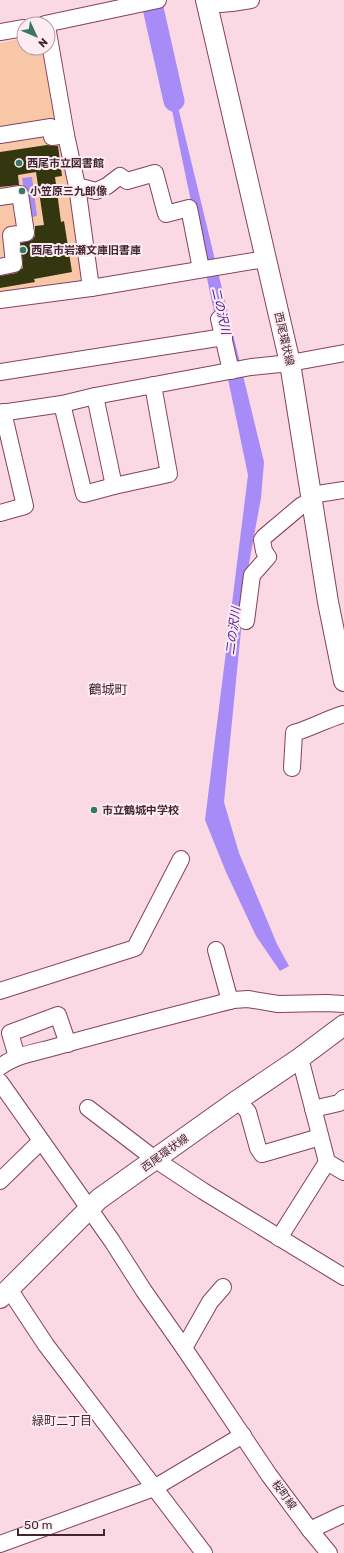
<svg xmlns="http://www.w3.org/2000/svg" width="344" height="1553" viewBox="0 0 344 1553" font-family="Rubik,'Noto Sans JP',sans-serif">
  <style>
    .green { fill: #f8c7a8 }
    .water { fill: #a78bf6 }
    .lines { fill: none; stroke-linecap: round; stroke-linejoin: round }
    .river { stroke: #a78bf6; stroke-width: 21 }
    .building { fill: #33360e }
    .minor-casing { stroke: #85415f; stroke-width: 18 }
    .major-casing { stroke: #85415f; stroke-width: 22 }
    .minor { stroke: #fff; stroke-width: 16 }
    .major { stroke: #fff; stroke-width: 20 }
    .poi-dot { fill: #367766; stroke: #fdecf2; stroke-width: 1.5 }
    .labels { text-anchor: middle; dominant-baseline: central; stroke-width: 4; stroke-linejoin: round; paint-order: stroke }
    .poi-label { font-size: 11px; font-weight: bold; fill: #432531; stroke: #fdecf2; text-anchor: start }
    .street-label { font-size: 11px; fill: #432531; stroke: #fdecf2 }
    .water-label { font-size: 12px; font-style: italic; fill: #4c1896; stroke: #fdecf2 }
    .neighbourhood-label { font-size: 12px; fill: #432531; stroke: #fdecf2 }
    .quarter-label { font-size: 13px; fill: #432531; stroke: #fdecf2 }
  </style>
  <rect width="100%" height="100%" fill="#fad9e5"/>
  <polygon class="green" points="24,38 24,48 44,48 86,282 0,294 0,43"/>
  <g class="water">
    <polygon points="164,72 170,74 264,462 261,498 246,580 224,802 239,853 277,944 289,966 280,971 256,936 226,872 205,820 248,475"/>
    <polygon points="32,177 37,216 28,218 22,178"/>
  </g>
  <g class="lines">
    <polyline class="river" points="153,8 174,101"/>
  </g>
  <polygon class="building" points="47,145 53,146 58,146 62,176 55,177 61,222 64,221 72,272 34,279 35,282 0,288 0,276 16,273 23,268 21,243 32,240 35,236 35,226 44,225 36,172 18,175 19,185 0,187 0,152"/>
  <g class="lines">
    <g class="minor-casing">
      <g id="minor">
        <polyline points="208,5 232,3 251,0"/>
        <polyline points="45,24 158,0"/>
        <polyline points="0,32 24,28"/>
        <polyline points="48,32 66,135 77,186 91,288"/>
        <polyline points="0,135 51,127 52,137 66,135"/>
        <polyline points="77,186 96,191 107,186 120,176 127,181 155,173 166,214 189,208 201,269"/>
        <polyline points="0,197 20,194 26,233 11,235 14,264 0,267"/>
        <polyline points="0,300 91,288 265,259"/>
        <polyline points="219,319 231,371"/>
        <polyline points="0,372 224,337"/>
        <polyline points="95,396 114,486 169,474 153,385"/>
        <polyline points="62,404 84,494 114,486"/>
        <polyline points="0,413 62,404 95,396 251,367 290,363 344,353"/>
        <polyline points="311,495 344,490"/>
        <polyline points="0,513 25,506 3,412"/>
        <polyline points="246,621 252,575 268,557 264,551 262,540 264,537 302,505 312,503"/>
        <path d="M292,768l2,-35c17,-5 33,-14 50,-19"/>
        <polyline points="216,950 230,1001"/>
        <polyline points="0,991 135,948 181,859"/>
        <polyline points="17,1057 10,1033 58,1015 68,1044"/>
        <polyline points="300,1058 327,1162 344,1172"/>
        <path d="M0,1067c18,-14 41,-15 62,-22 57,-16 114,-30 171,-45l15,-1 30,5 49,-1 17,1"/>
        <polyline points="0,1082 112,1241 144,1291 184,1348 269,1475 310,1530 329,1553"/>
        <polyline points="238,1100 248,1112 258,1148 262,1154 320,1137"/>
        <polyline points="88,1108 156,1160 203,1191 344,1277"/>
        <polyline points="313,1109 339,1103 344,1098"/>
        <polyline points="0,1181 41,1141"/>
        <polyline points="279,1238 327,1162"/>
        <polyline points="9,1289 46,1345 204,1553"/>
        <polyline points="184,1348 210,1302 223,1287"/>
        <polyline points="310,1530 344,1514"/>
        <polyline points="0,1544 154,1488 243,1435"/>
      </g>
    </g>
    <g class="major-casing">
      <g id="major">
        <polyline points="206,0 290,363 328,602 344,681"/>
        <polyline points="0,1298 99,1199 238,1100 300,1058 344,1025"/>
      </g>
    </g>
    <use href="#minor" class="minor"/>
    <use href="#major" class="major"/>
  </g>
  <g class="poi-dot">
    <circle cx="19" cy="163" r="4"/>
    <circle cx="22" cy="191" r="4"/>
    <circle cx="23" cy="250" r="4"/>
    <circle cx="94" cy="810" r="4"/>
  </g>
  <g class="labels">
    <g class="poi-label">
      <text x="27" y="163">西尾市立図書館</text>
      <text x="30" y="191">小笠原三九郎像</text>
      <text x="31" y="250">西尾市岩瀬文庫旧書庫</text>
      <text x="102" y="810">市立鶴城中学校</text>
    </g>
    <g class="street-label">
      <text transform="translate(284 339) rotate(77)">西尾環状線</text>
      <text transform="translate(165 1153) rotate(-36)">西尾環状線</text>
      <text transform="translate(284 1495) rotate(54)">桜町線</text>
    </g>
    <g class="water-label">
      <text transform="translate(221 311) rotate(77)">二の沢川</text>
      <text transform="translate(233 631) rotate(-83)">二の沢川</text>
    </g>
    <g class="neighbourhood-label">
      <text x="62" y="1421">緑町二丁目</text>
    </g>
    <g class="quarter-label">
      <text x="108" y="689">鶴城町</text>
    </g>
  </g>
  <g transform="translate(36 36) rotate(134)"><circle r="19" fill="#fdecf2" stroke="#b39ca5"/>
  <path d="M0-3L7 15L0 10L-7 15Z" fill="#367766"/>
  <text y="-6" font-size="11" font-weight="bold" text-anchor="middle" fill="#432531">N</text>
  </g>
  <path d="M18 1529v6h86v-6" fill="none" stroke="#432531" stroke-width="2"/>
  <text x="24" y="1529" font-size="12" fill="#432531" stroke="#fdecf2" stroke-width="3" paint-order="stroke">50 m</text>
</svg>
